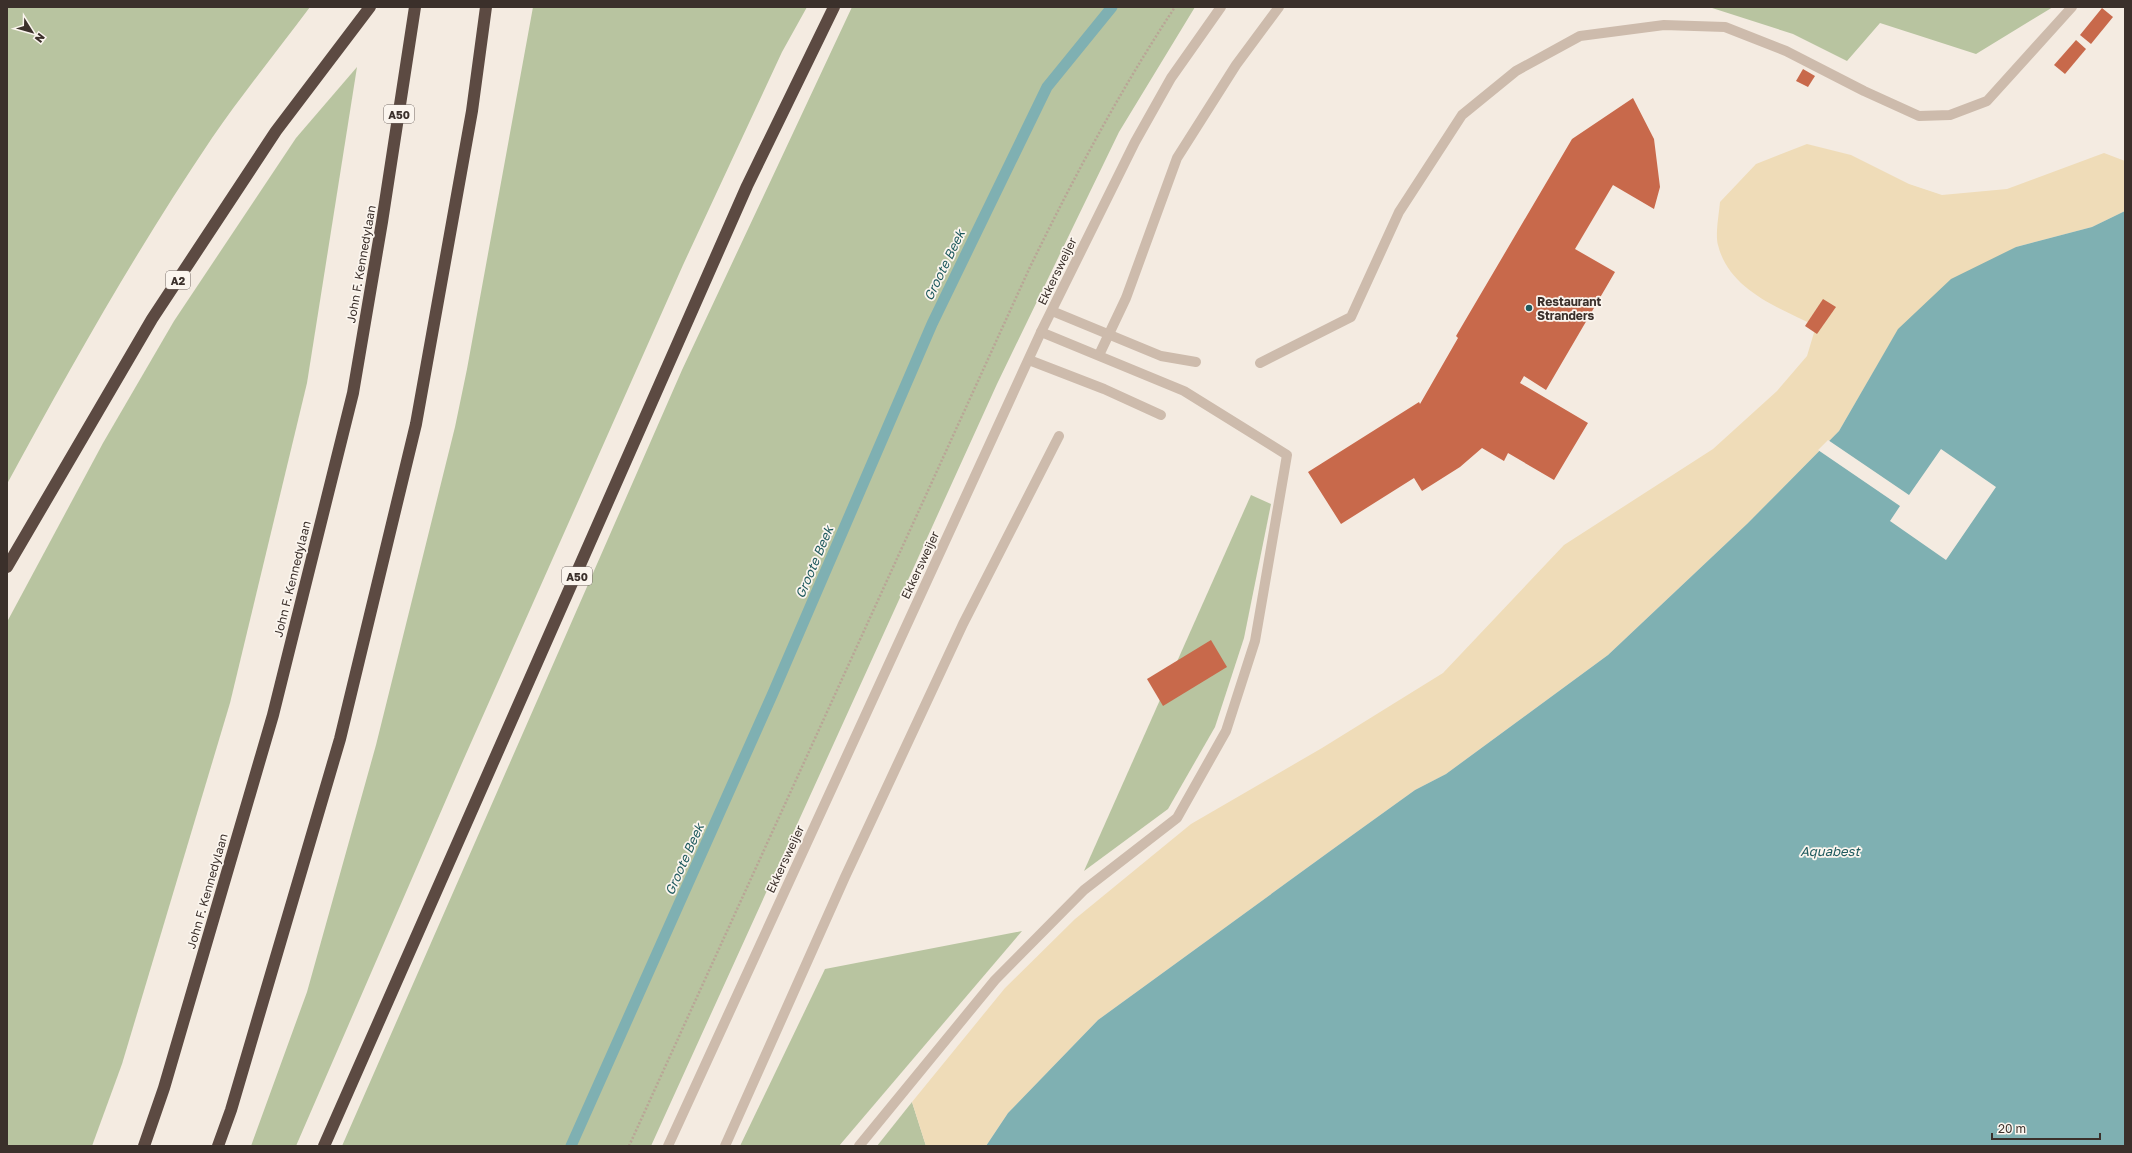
<svg xmlns="http://www.w3.org/2000/svg" width="2132" height="1153" viewBox="0 0 2132 1153" font-family="'Golos Text',sans-serif">
  <style>
    .green { fill: #b8c4a0 }
    .sand { fill: #efdcb8 }
    .water { fill: #7fb0b2 }
    .pier { fill: #f4ebe1 }
    .lines { fill: none; stroke-linecap: round; stroke-linejoin: round }
    .stream { stroke: #7fb0b2; stroke-width: 11 }
    .building { fill: #c8694b }
    .path { stroke: #b9a596; stroke-width: 2.5; stroke-dasharray: 2 2; stroke-linecap: butt }
    .minor { stroke: #cdbbac; stroke-width: 10 }
    .highway { stroke: #5c4a42; stroke-width: 12 }
    .poi-dot { fill: #1f5a5e; stroke: #fbf5ee; stroke-width: 1.5 }
    .labels { text-anchor: middle; dominant-baseline: central; stroke-width: 3.5; stroke-linejoin: round; paint-order: stroke }
    .shield { fill: #fbf5ee; stroke: #756b66; stroke-width: 1 }
    .shield-label { font-size: 11px; font-weight: bold; fill: #3b302b }
    .street-label { font-size: 12px; fill: #3b302b; stroke: #fbf5ee }
    .poi-label { font-size: 12px; font-weight: bold; fill: #3b302b; stroke: #fbf5ee; text-anchor: start }
    .water-label { font-size: 13px; font-style: italic; fill: #1f5a5e; stroke: #fbf5ee }
  </style>
  <rect width="100%" height="100%" fill="#f4ebe1"/>
  <g class="green">
    <path d="M7,7h303c-32,43 -67,86 -98,131 -75,111 -141,228 -205,346z"/>
    <polygon points="533,7 807,7 782,52 683,265 462,763 296,1146 251,1146 307,992 376,745 455,427 467,369"/>
    <polygon points="852,7 1195,7 1119,132 997,384 651,1146 342,1146 682,370"/>
    <polygon points="1709,7 2053,7 1976,54 1880,23 1847,61 1793,34"/>
    <polygon points="357,67 307,383 230,703 122,1064 92,1146 7,1146 7,622 103,443 174,321 296,138"/>
    <polygon points="1251,495 1271,504 1244,638 1215,727 1168,809 1084,871"/>
    <polygon points="1022,931 839,1146 740,1146 825,969"/>
    <polygon points="912,1102 926,1146 877,1146"/>
  </g>
  <path class="sand" d="M1807,144l44,11 58,29 33,11 65,-6 97,-36 21,8v50l-33,16 -76,20 -118,83 -59,101 -91,92 -140,132 -162,119 -31,16 -82,59 -235,171 -90,93 -22,33h-60l-14,-44 93,-114 70,-69 116,-95 131,-76 121,-75 121,-128 149,-96 64,-58 30,-35 9,-30c-37,-18 -87,-36 -98,-81 -3,-10 1,-31 2,-43l36,-38z"/>
  <polygon class="water" points="2125,211 2125,1146 986,1146 1008,1113 1098,1020 1333,849 1415,790 1446,774 1608,655 1748,523 1839,431 1898,329 1951,279 2016,247 2092,227"/>
  <polygon class="pier" points="1828,440 1909,495 1941,449 1996,487 1946,560 1890,521 1900,506 1818,450"/>
  <g class="lines">
    <polyline class="stream" points="571,1146 773,693 932,324 1047,87 1112,7"/>
  </g>
  <g class="building">
    <polygon points="2102,8 2113,17 2091,44 2080,35"/>
    <polygon points="2076,40 2086,49 2065,74 2054,65"/>
    <polygon points="1803,69 1815,76 1808,87 1796,81"/>
    <polygon points="1633,98 1654,139 1660,187 1654,209 1613,185 1575,249 1615,272 1546,390 1524,376 1520,383 1588,423 1554,480 1508,453 1504,461 1482,448 1460,467 1422,491 1414,478 1341,524 1308,472 1419,402 1420,404 1458,338 1456,336 1572,139"/>
    <polygon points="1823,299 1836,307 1817,334 1805,326"/>
    <polygon points="1211,640 1227,667 1163,706 1147,679"/>
  </g>
  <g class="lines">
    <path class="path" d="M629,1146l401,-879c44,-90 90,-177 145,-260"/>
    <g class="minor">
      <polyline points="1052,311 1161,356 1196,362"/>
      <polyline points="1099,355 1126,298 1177,158 1236,65 1279,7"/>
      <polyline points="1029,360 1104,389 1161,415"/>
      <polyline points="1260,363 1351,317 1399,212 1462,115 1516,71 1580,36 1664,25 1725,27 1786,51 1864,91 1919,116 1950,115 1987,101 2072,7"/>
      <polyline points="668,1146 1041,332 1135,142 1171,78 1221,7"/>
      <polyline points="725,1146 845,877 963,624 1059,436"/>
      <polyline points="859,1146 995,980 1084,890 1177,818 1226,731 1255,641 1287,455 1184,391 1041,332"/>
    </g>
    <g class="highway">
      <polyline points="7,567 152,319 276,131 370,7"/>
      <polyline points="144,1146 164,1088 273,715 353,393 382,222 415,7"/>
      <polyline points="218,1146 231,1110 340,739 416,424 472,111 486,7"/>
      <polyline points="324,1146 747,186 834,7"/>
    </g>
  </g>
  <circle class="poi-dot" cx="1529" cy="308" r="4"/>
  <g class="labels">
    <g class="shield">
      <rect x="384" y="105" width="30" height="18" rx="3"/>
      <rect x="166" y="271" width="24" height="18" rx="3"/>
      <rect x="562" y="567" width="30" height="18" rx="3"/>
    </g>
    <g class="shield-label">
      <text x="399" y="114">A50</text>
      <text x="178" y="280">A2</text>
      <text x="577" y="576">A50</text>
    </g>
    <g class="street-label">
      <text transform="translate(361 264) rotate(-80)">John F. Kennedylaan</text>
      <text transform="translate(1057 271) rotate(-64)">Ekkersweijer</text>
      <text transform="translate(920 565) rotate(-65)">Ekkersweijer</text>
      <text transform="translate(292 579) rotate(-76)">John F. Kennedylaan</text>
      <text transform="translate(785 859) rotate(-65)">Ekkersweijer</text>
      <text transform="translate(207 891) rotate(-74)">John F. Kennedylaan</text>
    </g>
    <g class="poi-label">
      <text x="1537" y="301">Restaurant<tspan x="1537" dy="14">Stranders</tspan></text>
    </g>
    <g class="water-label">
      <text transform="translate(944 265) rotate(-64)">Groote Beek</text>
      <text transform="translate(814 562) rotate(-67)">Groote Beek</text>
      <text x="1830" y="851">Aquabest</text>
      <text transform="translate(684 859) rotate(-66)">Groote Beek</text>
    </g>
  </g>
  <rect width="2132" height="1153" fill="none" stroke="#3b302b" stroke-width="16"/>
  <g transform="translate(32 32) rotate(127)" stroke="#fbf5ee" stroke-width="3" paint-order="stroke">
  <path d="M0-3L7 15L0 10L-7 15Z" fill="#3b302b"/>
  <text y="-6" font-size="11" font-weight="bold" text-anchor="middle" fill="#3b302b">N</text>
  </g>
  <path d="M1992 1133v6h108v-6" fill="none" stroke="#3b302b" stroke-width="2"/>
  <text x="1998" y="1133" font-size="12" fill="#3b302b" stroke="#fbf5ee" stroke-width="3" paint-order="stroke">20 m</text>
</svg>
